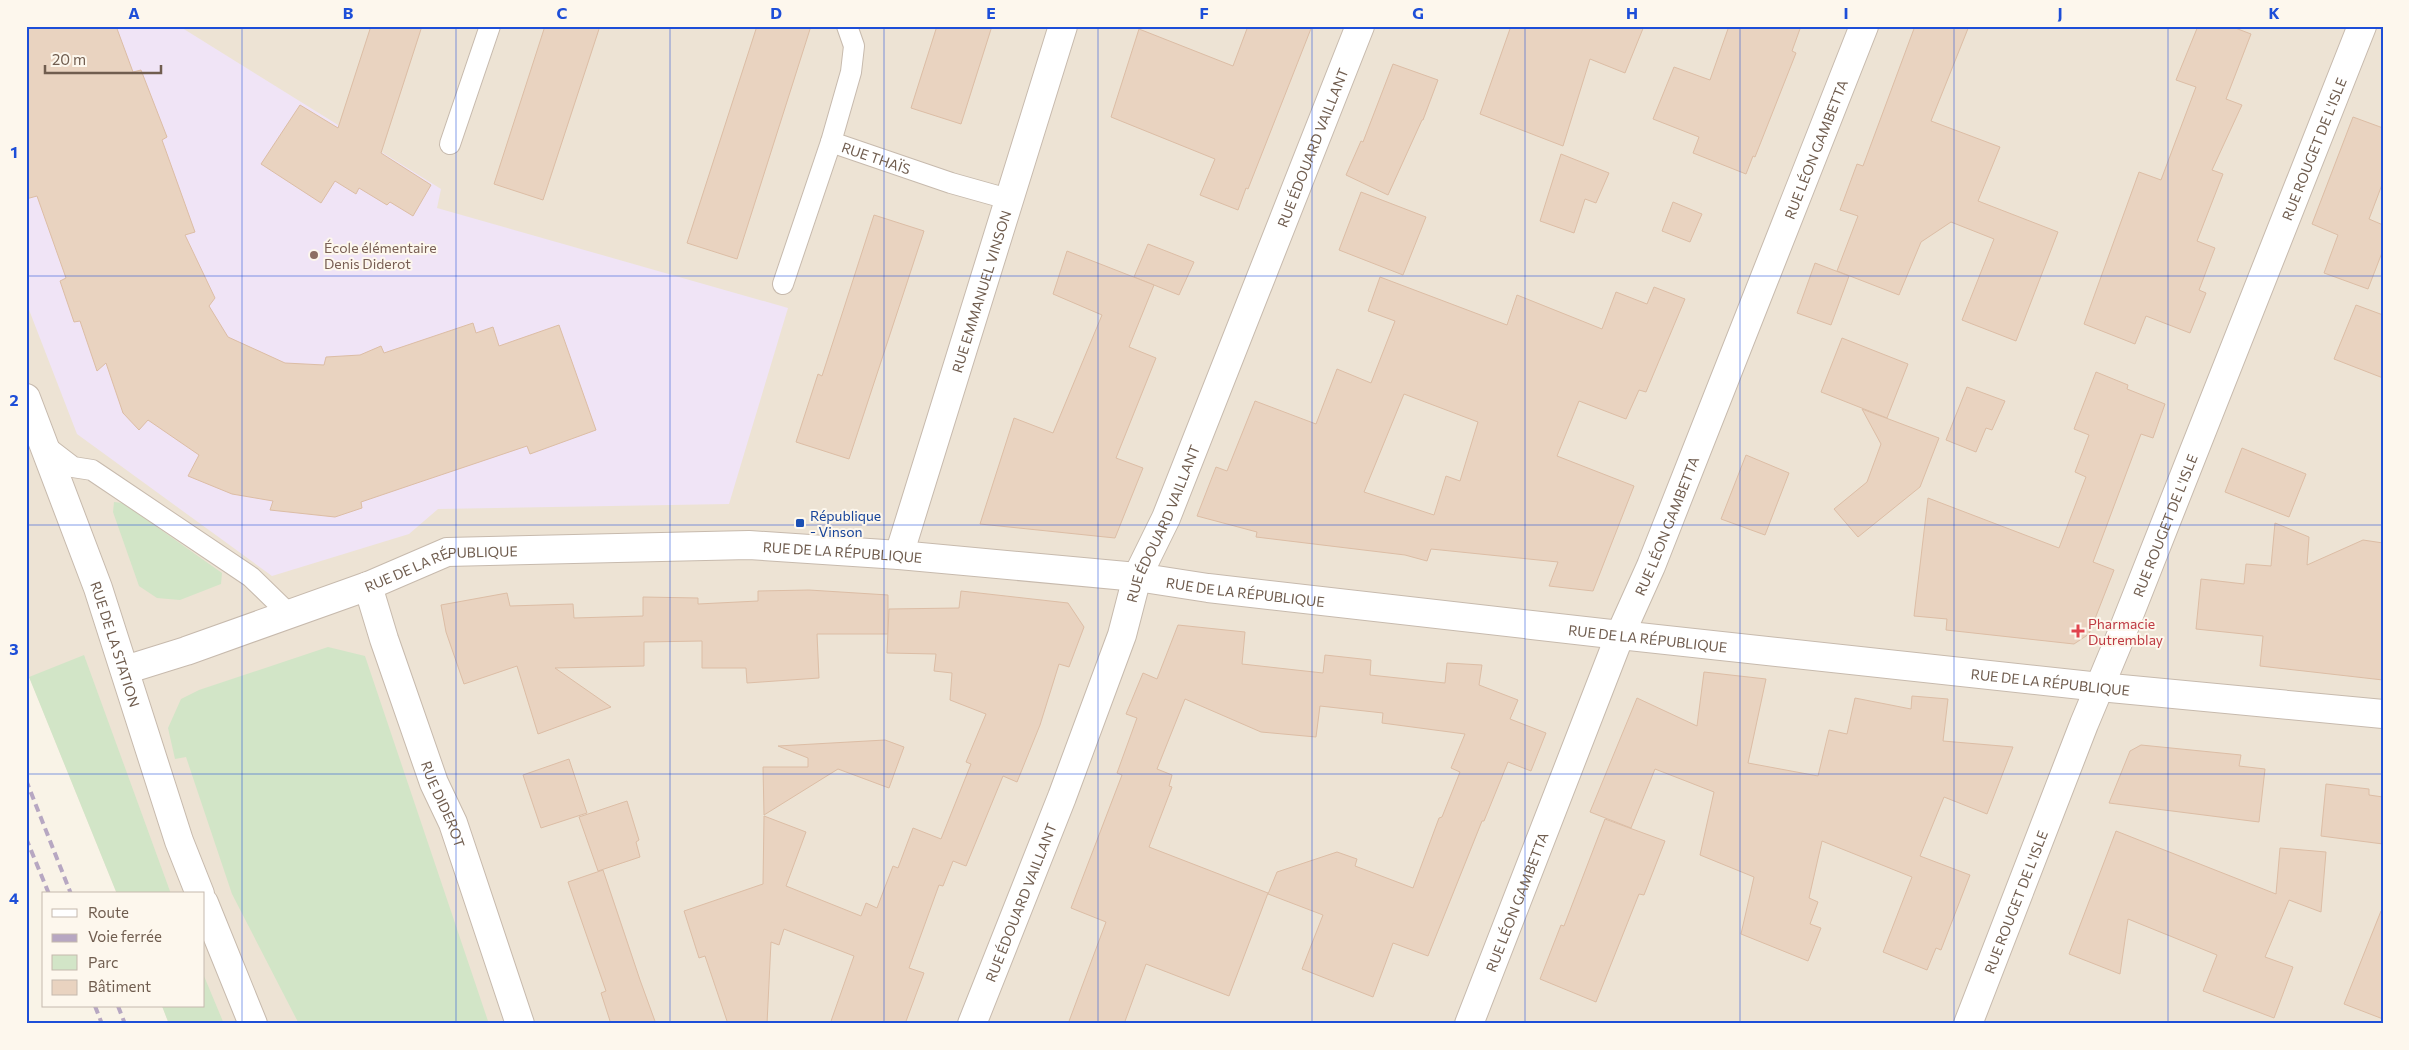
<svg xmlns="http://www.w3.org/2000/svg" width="2409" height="1050" viewBox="0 0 2409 1050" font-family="Commissioner,sans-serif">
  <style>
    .residential { fill: #ede3d4 }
    .education { fill: #f0e4f6 }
    .green { fill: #d2e5c7 }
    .building { fill: #e9d3c0; stroke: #dcbda5; fill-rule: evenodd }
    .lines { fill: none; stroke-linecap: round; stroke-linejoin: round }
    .service-casing { stroke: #c7baad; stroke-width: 22 }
    .minor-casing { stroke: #c7baad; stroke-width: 30 }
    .tertiary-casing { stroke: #c7baad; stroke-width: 30 }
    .service { stroke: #fff; stroke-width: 20 }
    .minor { stroke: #fff; stroke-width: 28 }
    .tertiary { stroke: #fff; stroke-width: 28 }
    .rail { stroke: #b7a7c2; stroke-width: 4; stroke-dasharray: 8 5; stroke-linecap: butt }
    .grid { fill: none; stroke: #1d4ed8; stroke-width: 1; stroke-opacity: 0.55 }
    .education-dot { fill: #8d6e63; stroke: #fdf7ed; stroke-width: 2 }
    .transit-dot { fill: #1a4fb4; stroke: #fdf7ed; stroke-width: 2 }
    .health-dot { fill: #e0444e; stroke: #fdf7ed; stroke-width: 2 }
    .labels { text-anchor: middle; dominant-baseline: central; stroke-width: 4; stroke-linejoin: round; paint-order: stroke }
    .street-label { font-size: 14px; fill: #705d4f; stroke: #fdf7ed }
    .education-label { font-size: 14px; fill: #785e54; stroke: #fdf7ed; text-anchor: start }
    .transit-label { font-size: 14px; fill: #164399; stroke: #fdf7ed; text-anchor: start }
    .health-label { font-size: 14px; fill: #be3a42; stroke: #fdf7ed; text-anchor: start }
    .neatline { fill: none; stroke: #1d4ed8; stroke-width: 2 }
    .grid-label { font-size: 16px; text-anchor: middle; font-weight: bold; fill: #1d4ed8 }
  </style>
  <rect width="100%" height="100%" fill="#f9f3e7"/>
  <polygon class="residential" points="26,26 2383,26 2383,1024 169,1024 162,1006 204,1006 204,894 117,894 26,669"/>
  <polygon class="education" points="26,26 179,26 441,189 437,208 788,308 729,504 438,509 409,534 272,576 77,434 26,302"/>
  <g class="green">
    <polygon points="114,502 123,503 222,573 221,584 180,600 157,598 139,586 113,512"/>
    <polygon points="328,647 365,656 489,1024 299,1024 232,894 186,757 175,759 168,728 181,699 199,690"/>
    <polygon points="84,655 171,894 117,894 29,677"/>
    <polygon points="204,976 224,1024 169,1024 162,1006 204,1006"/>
  </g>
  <g class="building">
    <polygon points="26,26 116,26 133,72 141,70 167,137 162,140 195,232 185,235 215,298 209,306 228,337 285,363 324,365 326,357 360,355 381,346 384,353 473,323 476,333 493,327 499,346 559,325 596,430 530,454 527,446 417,483 361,502 362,508 335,517 270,510 273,501 232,494 188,476 199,455 148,420 139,430 123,413 106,363 97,371 80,321 74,322 60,281 66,278 37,196 26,199"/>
    <polygon points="371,26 422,26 381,153 431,185 413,216 390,202 387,205 359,188 356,194 335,181 321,203 261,164 300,105 338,128"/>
    <polygon points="545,26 600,26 543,200 494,184"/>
    <polygon points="757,26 811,26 737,259 687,243"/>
    <polygon points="937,26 992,26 961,124 911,108"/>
    <polygon points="1248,26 1312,26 1248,189 1246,188 1238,210 1200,195 1215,159 1111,117 1139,29 1233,66"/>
    <polygon points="1511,26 1644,26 1625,73 1590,59 1563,146 1480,114"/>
    <polygon points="1729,26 1801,26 1792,51 1796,53 1755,157 1753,156 1746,174 1693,153 1699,137 1653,119 1674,67 1710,80"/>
    <polygon points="1915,26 1969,26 1931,121 2000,147 1978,201 2058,232 2016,341 1962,320 1994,239 1951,222 1921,242 1899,295 1837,271 1858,216 1840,210 1857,164 1863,166"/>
    <polygon points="2198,26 2230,26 2251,34 2226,99 2242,105 2212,170 2223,174 2197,241 2215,248 2199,290 2206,293 2190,333 2146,316 2135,344 2084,324 2139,172 2161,180 2196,87 2176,80"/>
    <polygon points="1393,64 1438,80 1423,120 1422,120 1388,195 1346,175 1361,141 1363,142"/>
    <polygon points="2353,117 2383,128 2383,182 2369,219 2383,225 2383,250 2368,289 2324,273 2338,235 2312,224"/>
    <polygon points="1561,154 1609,173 1596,203 1585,199 1574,233 1540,221"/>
    <polygon points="1361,192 1426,217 1403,275 1339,250"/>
    <polygon points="1673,202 1702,214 1690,242 1662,231"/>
    <polygon points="874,215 924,231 849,459 796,442 818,374 822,376"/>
    <polygon points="1148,244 1194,262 1179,295 1134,277"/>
    <polygon points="1067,251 1154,285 1129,347 1156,358 1116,458 1143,468 1115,538 980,524 1014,418 1053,433 1102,315 1053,294"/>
    <polygon points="1815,263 1849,276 1831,325 1797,313"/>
    <path d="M1380,277l127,48 10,-30 85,34 14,-37 31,12 7,-17 31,12 -39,93 -7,-2 -13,29 -47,-18 -22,55 77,30 -41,105 -44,-5 9,-24 -127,-13 -4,12 -22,-6 -149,-18 1,-5 -60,-16 19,-49 11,4 28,-70 61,23 21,-55 34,14 24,-62 -27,-10zM1404,394l74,28 -18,59 -14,-5 -12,39 -70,-23z"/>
    <polygon points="2356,305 2383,315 2383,378 2334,359"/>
    <polygon points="1842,338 1908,364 1887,418 1821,392"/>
    <polygon points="2096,372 2128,385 2127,389 2165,404 2153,438 2141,434 2093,562 2114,570 2089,634 2074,644 1946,630 1947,619 1914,616 1928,498 2059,548 2086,477 2075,472 2089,435 2074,429"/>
    <polygon points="1967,387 2005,401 1992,430 1986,428 1976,452 1946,440"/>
    <polygon points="1862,409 1939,438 1920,487 1858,537 1834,509 1867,482 1881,444"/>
    <polygon points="2242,448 2306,474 2289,517 2225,492"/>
    <polygon points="1746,455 1789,473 1765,535 1721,519"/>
    <polygon points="2275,523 2309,537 2307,565 2363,540 2383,543 2383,680 2260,666 2263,636 2196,629 2201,579 2244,584 2246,564 2271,566"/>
    <polygon points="809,590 888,595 888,634 817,634 819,678 747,683 746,668 702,668 702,641 644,642 644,666 555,668 611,707 538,734 517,666 464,684 446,632 441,605 507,593 510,606 573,604 574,618 643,616 643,597 698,598 698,604 758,601 758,591"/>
    <polygon points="961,591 1068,603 1084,627 1069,667 1059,664 1040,725 1017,782 1003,776 966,866 953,861 943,886 939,885 909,968 924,973 905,1024 830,1024 854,956 784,929 779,945 771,942 767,1024 728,1024 705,956 699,958 684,911 763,884 764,816 806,832 786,886 861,916 866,903 877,908 893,866 898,868 913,828 941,839 971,764 966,762 986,714 950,700 952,673 934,671 936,654 887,653 889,609 959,608"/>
    <polygon points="1178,625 1245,632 1242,664 1323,673 1325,655 1371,660 1370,675 1445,683 1447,663 1482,665 1479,685 1518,700 1510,719 1546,733 1531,771 1508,762 1484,821 1482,821 1428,956 1393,943 1373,997 1302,969 1323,915 1268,894 1277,872 1337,852 1357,859 1355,866 1413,888 1439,818 1442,817 1460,772 1451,768 1465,734 1382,723 1383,713 1320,706 1316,737 1261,732 1185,699 1157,769 1172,775 1169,786 1172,787 1149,847 1268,893 1229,996 1146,964 1124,1024 1068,1024 1106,922 1071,908 1122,775 1117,773 1137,718 1126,714 1143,673 1157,679"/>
    <polygon points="1704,672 1766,679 1748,763 1818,776 1829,730 1847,734 1855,698 1911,709 1912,696 1948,699 1943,741 2013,747 1987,814 1944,797 1920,856 1970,875 1941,950 1936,948 1927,970 1883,952 1912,877 1822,841 1809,898 1818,902 1810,924 1821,928 1808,961 1741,934 1754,877 1700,855 1714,792 1655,769 1631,828 1590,812 1637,698 1697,726"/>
    <polygon points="885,740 904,747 889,788 838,769 764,815 763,767 808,767 808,758 778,746"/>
    <polygon points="2141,745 2241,755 2239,766 2265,769 2259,822 2109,803 2130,751"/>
    <polygon points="569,759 587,813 541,828 523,775"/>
    <polygon points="2326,784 2369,789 2369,795 2383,797 2383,844 2321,836"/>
    <polygon points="627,801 639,840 636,842 640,857 598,871 579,817"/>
    <polygon points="1605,819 1665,841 1644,895 1639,894 1596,1002 1540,979 1561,925 1564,926"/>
    <polygon points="2116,831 2276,894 2280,848 2326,852 2321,912 2289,900 2265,957 2293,967 2274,1018 2203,991 2217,955 2128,919 2120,974 2069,954"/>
    <polygon points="603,870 640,980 656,1024 611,1024 601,993 606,991 568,882"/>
    <polygon points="2381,911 2383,911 2383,1019 2344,1004"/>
  </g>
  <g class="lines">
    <g class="service-casing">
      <g id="service">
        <path id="s1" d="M847,26l7,20 -3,26 -20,70 120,41 57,16"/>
        <polyline points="450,144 490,26"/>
        <polyline points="783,284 831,142"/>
        <polyline points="43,444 73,467 92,470 251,577 288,613"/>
      </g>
    </g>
    <g class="minor-casing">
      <g id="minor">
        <path id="s2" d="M899,555l164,-529"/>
        <path id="s3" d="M972,1024l90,-227 60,-162 15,-58 29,-59 194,-492"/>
        <path id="s4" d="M1469,1024l151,-389 31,-69 213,-540"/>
        <path id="s5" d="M1968,1024l116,-300 38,-91 240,-607"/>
      </g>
    </g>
    <g class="tertiary-casing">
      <g id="tertiary">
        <path id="s6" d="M26,398l72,190 81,253 21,53"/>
        <path id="s7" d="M368,586l16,53 50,144 19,40 67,201"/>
        <path id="s8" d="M125,670l61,-19 182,-65 79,-34 302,-7 150,10 238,22 71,11 412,47 480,52 283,27"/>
        <polyline points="204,903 253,1024"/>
      </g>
    </g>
    <use href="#service" class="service"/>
    <use href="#minor" class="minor"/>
    <use href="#tertiary" class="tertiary"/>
    <g class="rail">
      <polyline points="26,780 71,894"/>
      <polyline points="26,838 49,894"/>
      <polyline points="95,1006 102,1024"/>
      <polyline points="118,1006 125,1024"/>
    </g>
  </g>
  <path class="grid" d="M242,26v998M456,26v998M670,26v998M884,26v998M1098,26v998M1312,26v998M1525,26v998M1740,26v998M1954,26v998M2168,26v998M26,276h2357M26,525h2357M26,774h2357"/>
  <circle class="education-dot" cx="314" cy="255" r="5"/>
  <rect class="transit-dot" x="795" y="518" width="10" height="10" rx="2.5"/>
  <path class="health-dot" d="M2075.5 623.5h5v5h5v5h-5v5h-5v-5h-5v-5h5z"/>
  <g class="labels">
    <g class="street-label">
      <text stroke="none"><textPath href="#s3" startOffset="941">RUE ÉDOUARD VAILLANT</textPath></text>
      <text stroke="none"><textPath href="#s5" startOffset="941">RUE ROUGET DE L'ISLE</textPath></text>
      <text stroke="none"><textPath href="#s4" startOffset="941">RUE LÉON GAMBETTA</textPath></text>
      <text stroke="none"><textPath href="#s1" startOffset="168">RUE THAÏS</textPath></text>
      <text stroke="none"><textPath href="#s2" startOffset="276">RUE EMMANUEL VINSON</textPath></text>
      <text stroke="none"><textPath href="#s3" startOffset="536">RUE ÉDOUARD VAILLANT</textPath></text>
      <text stroke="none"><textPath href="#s4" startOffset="536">RUE LÉON GAMBETTA</textPath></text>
      <text stroke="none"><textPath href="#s5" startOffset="536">RUE ROUGET DE L'ISLE</textPath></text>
      <text stroke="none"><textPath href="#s8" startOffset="739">RUE DE LA RÉPUBLIQUE</textPath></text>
      <text stroke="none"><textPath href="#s8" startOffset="334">RUE DE LA RÉPUBLIQUE</textPath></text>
      <text stroke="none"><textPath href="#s8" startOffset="1144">RUE DE LA RÉPUBLIQUE</textPath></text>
      <text stroke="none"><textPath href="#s8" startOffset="1549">RUE DE LA RÉPUBLIQUE</textPath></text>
      <text stroke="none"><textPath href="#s6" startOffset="262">RUE DE LA STATION</textPath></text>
      <text stroke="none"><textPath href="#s8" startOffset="1954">RUE DE LA RÉPUBLIQUE</textPath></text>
      <text stroke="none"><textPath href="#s7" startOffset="231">RUE DIDEROT</textPath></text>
      <text stroke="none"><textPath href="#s4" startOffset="131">RUE LÉON GAMBETTA</textPath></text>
      <text stroke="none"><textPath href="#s5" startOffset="131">RUE ROUGET DE L'ISLE</textPath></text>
      <text stroke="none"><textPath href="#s3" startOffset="131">RUE ÉDOUARD VAILLANT</textPath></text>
    </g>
    <g class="education-label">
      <text x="324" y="247">École élémentaire<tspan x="324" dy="16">Denis Diderot</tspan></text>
    </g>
    <g class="transit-label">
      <text x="810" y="515">République<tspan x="810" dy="16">- Vinson</tspan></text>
    </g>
    <g class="health-label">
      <text x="2088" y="623">Pharmacie<tspan x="2088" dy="16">Dutremblay</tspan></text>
    </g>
  </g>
  <rect width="2409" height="1050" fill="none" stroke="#fdf7ed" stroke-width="55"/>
  <rect x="42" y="892" width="162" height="115" fill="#fdf7ed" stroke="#c5b9ae"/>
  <rect x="52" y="909" width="25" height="8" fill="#ffffff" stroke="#c5b9ae"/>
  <text x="88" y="918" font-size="15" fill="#705d4f">Route</text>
  <rect x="52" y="934" width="25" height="8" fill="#b7a7c2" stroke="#c5b9ae"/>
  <text x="88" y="942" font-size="15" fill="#705d4f">Voie ferrée</text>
  <rect x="52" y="955" width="25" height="15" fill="#d2e5c7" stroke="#c5b9ae"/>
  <text x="88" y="968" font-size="15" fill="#705d4f">Parc</text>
  <rect x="52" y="980" width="25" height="15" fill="#e9d3c0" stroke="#c5b9ae"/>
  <text x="88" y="992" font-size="15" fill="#705d4f">Bâtiment</text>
  <path d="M45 65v8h116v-8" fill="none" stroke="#705d4f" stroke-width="2.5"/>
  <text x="52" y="65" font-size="15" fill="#705d4f" stroke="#fdf7ed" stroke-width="4" paint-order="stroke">20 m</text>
  <rect x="28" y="28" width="2354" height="994" class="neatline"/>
  <g class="grid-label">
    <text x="134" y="19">A</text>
    <text x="348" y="19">B</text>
    <text x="562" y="19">C</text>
    <text x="776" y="19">D</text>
    <text x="991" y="19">E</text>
    <text x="1204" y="19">F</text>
    <text x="1418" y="19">G</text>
    <text x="1632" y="19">H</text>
    <text x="1846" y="19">I</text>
    <text x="2060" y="19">J</text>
    <text x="2274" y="19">K</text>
    <text x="14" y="158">1</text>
    <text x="14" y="406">2</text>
    <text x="14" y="655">3</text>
    <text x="14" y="904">4</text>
  </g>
</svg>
